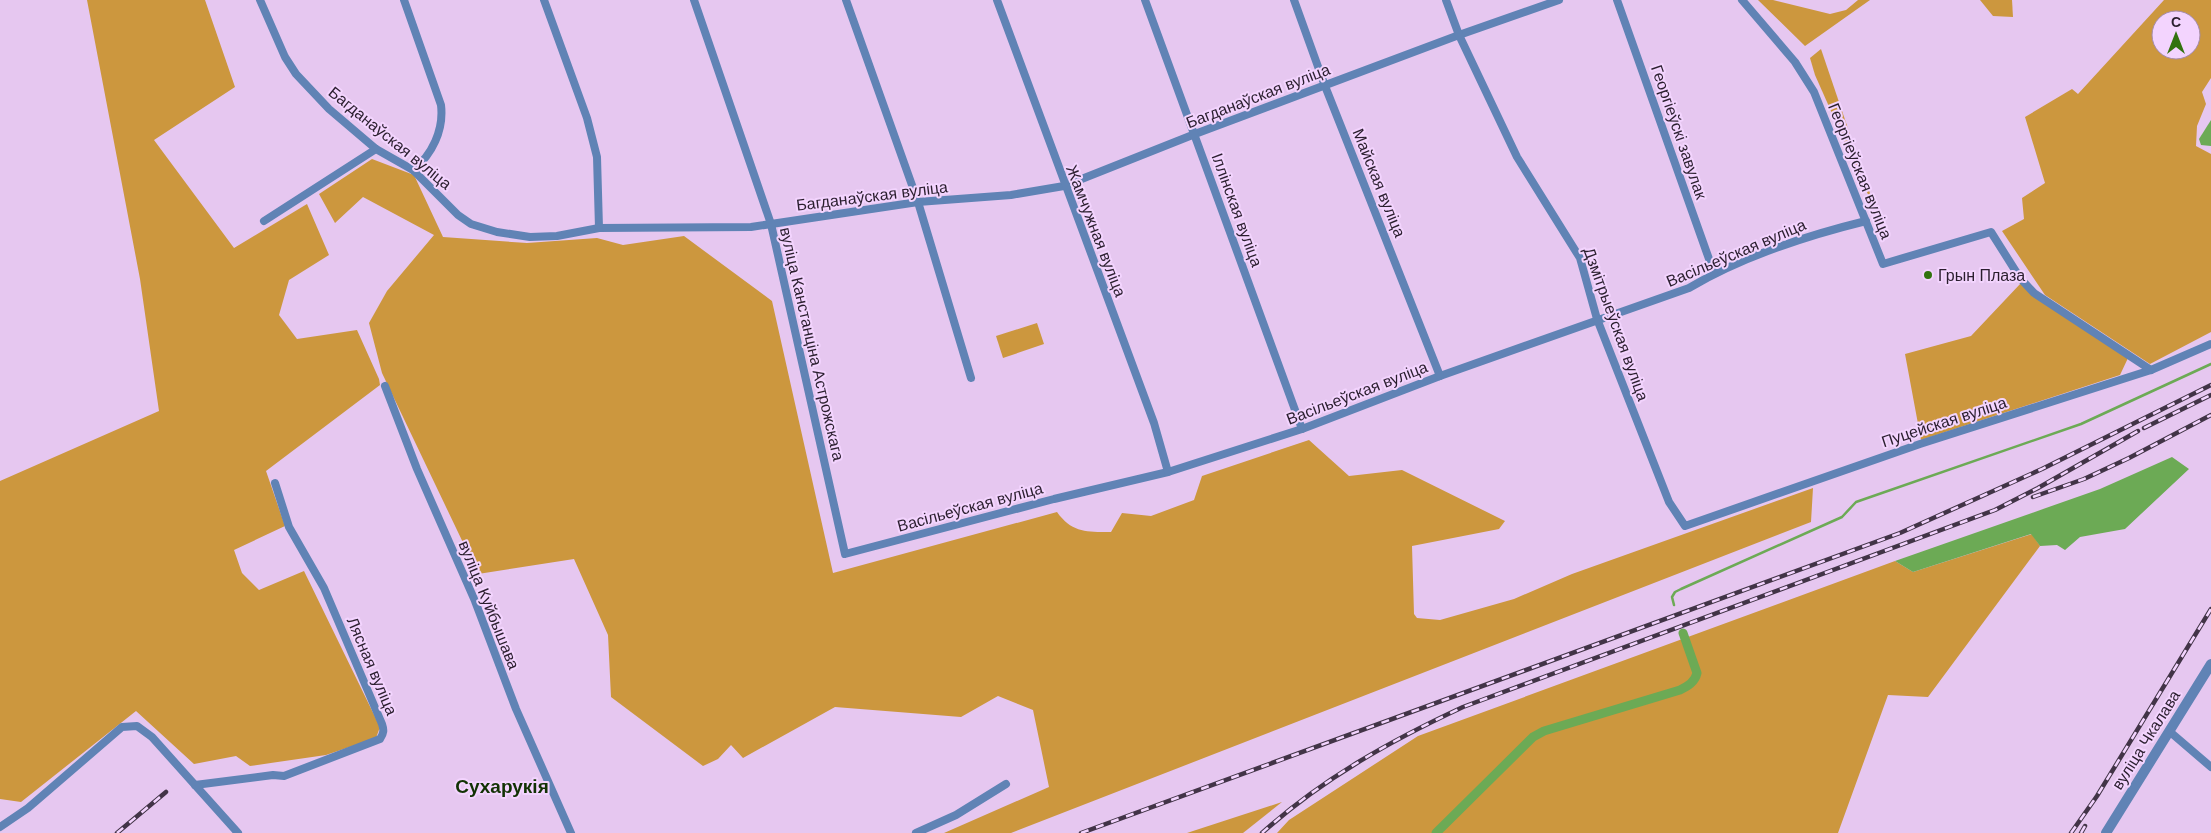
<svg xmlns="http://www.w3.org/2000/svg" width="2211" height="833" viewBox="0 0 2211 833" font-family="Helvetica,sans-serif">
  <style>
    .green { fill: #cc973e; fill-rule: evenodd }
    .water { fill: #6caa55 }
    .lines { fill: none; stroke-linecap: round; stroke-linejoin: round }
    .stream { stroke: #6caa55; stroke-width: 2.5 }
    .canal { stroke: #6caa55; stroke-width: 9 }
    .minor { stroke: #6083b5; stroke-width: 8 }
    .tertiary { stroke: #6083b5; stroke-width: 10 }
    .rail-casing { stroke: #423447; stroke-width: 4.5 }
    .rail { stroke: #f3d4fe; stroke-width: 2.5; stroke-dasharray: 8; stroke-linecap: butt }
    .poi-dot { fill: #32730f; stroke: #f3d4fe; stroke-width: 2 }
    .labels { text-anchor: middle; dominant-baseline: central; stroke-width: 4; stroke-linejoin: round; paint-order: stroke }
    .street-label { font-size: 16px; fill: #2a1e2e; stroke: #f3d4fe }
    .poi-label { font-size: 16px; fill: #2a1e2e; stroke: #f3d4fe; text-anchor: start }
    .quarter-label { font-size: 19px; font-weight: bold; fill: #123204; stroke: #f3d4fe }
  </style>
  <rect width="100%" height="100%" fill="#e6c7f0"/>
  <g class="green">
    <polygon points="87,0 205,0 235,87 154,140 234,248 307,204 329,255 289,280 279,315 297,339 357,330 379,379 380,385 266,471 285,526 234,550 242,573 259,590 304,571 380,727 376,738 326,755 250,766 236,756 194,764 136,711 21,802 0,799 0,481 159,411 140,279"/>
    <polygon points="1758,0 1773,0 1830,14 1846,10 1858,0 1870,0 1805,46"/>
    <polygon points="1980,0 2012,0 2013,17 1993,16"/>
    <path d="M2164,0h47v78l-9,14 4,12 -9,22 -1,20 15,8v178l-61,32 -105,-69 -43,-64 22,-12 -2,-21 23,-15 -20,-66 47,-28 6,5zM2161,20h30v30h-30z"/>
    <polygon points="1821,49 1878,217 1815,75 1810,58"/>
    <path d="M372,159l42,16 29,62 84,6 70,-5 26,7 61,-9 88,65 61,272 224,-61c15,21 30,20 54,20l11,-19 29,3 43,-16 8,-24 107,-36 40,36 53,-6 103,51 -6,8 -87,17 2,68 3,4 23,2 74,-21 58,-25 241,-86 -2,34 -800,311h-67l105,-46 -16,-77 -35,-14 -37,21 -126,-10 -92,51 -12,-13 -13,14 -15,7 -92,-69 -3,-62 -34,-76 -96,15 -96,-201 -13,-50 18,-32 47,-56 -71,-38 -28,26 -16,-29z"/>
    <polygon points="2021,283 2128,358 2120,375 1921,440 1905,354 1971,336"/>
    <polygon points="1037,323 1044,344 1003,358 996,336"/>
    <polygon points="2032,534 2040,546 1928,697 1888,695 1838,833 1277,833 1289,820 1418,736 1895,561 1913,572"/>
    <polygon points="1282,802 1243,833 1187,833 1193,831"/>
  </g>
  <g class="water">
    <polygon points="2211,120 2211,146 2201,145 2199,139"/>
    <polygon points="2172,457 2189,469 2125,529 2080,537 2065,550 2057,545 2040,546 2031,534 1913,572 1895,561 2100,489"/>
  </g>
  <g class="lines">
    <polyline class="stream" points="1674,605 1672,597 1675,592 1681,589 1842,517 1856,502 2081,424 2211,364"/>
    <path class="canal" d="M1436,833l97,-96 11,-6 136,-41c8,-4 15,-8 17,-17l-14,-40"/>
    <g class="minor">
      <polyline points="260,0 285,57 296,74 329,109 376,149 413,170 458,215 471,224 497,232 530,237 557,236 599,228 751,227 918,202 1011,195 1064,186 1195,134 1459,35 1559,0"/>
      <path d="M404,0l37,105c3,25 -9,50 -28,65"/>
      <polyline points="544,0 587,118 597,157 599,228"/>
      <path d="M694,0l77,224 74,330 209,-55 114,-27 134,-43 138,-53 249,-88c54,-32 116,-52 177,-67"/>
      <polyline points="846,0 918,202 971,378"/>
      <polyline points="997,0 1154,423 1168,472"/>
      <polyline points="1145,0 1302,429"/>
      <polyline points="1294,0 1325,86 1440,376"/>
      <polyline points="1446,0 1459,35 1517,157 1580,258 1597,319 1669,502 1685,526 1920,444 2151,370 2211,344"/>
      <polyline points="1617,0 1714,273"/>
      <polyline points="1742,0 1795,62 1814,92 1883,264 1991,232 2020,278 2034,293 2151,370"/>
      <polyline points="264,221 376,149"/>
      <polyline points="385,386 417,469 475,601 516,709 571,833"/>
      <polyline points="2169,731 2211,767"/>
      <path d="M195,785l78,-10 11,1 96,-37c4,-6 4,-9 2,-15l-58,-136 -35,-61 -14,-44"/>
      <polyline points="0,827 28,808 122,727 137,726 152,737 238,833"/>
      <polyline points="916,833 956,815 1006,784"/>
    </g>
    <polyline class="tertiary" points="2106,833 2211,664"/>
    <g class="rail-casing">
      <g id="rail">
        <polyline points="2144,428 2211,395"/>
        <polyline points="2033,497 2084,479 2129,458 2211,415"/>
        <polyline points="117,833 166,792"/>
        <polyline points="1081,833 1900,533 2042,469 2211,385"/>
        <path d="M1262,833c60,-54 128,-92 201,-126l532,-197 43,-22 100,-57"/>
        <polyline points="2071,833 2097,796 2211,609"/>
        <polyline points="2081,833 2085,826"/>
      </g>
    </g>
    <use href="#rail" class="rail"/>
  </g>
  <circle class="poi-dot" cx="1928" cy="275" r="5"/>
  <g class="labels">
    <g class="street-label">
      <text transform="translate(1258 96) rotate(-21)">Багданаўская вуліца</text>
      <text transform="translate(1679 132) rotate(71)">Георгіеўскі завулак</text>
      <text transform="translate(390 138) rotate(39)">Багданаўская вуліца</text>
      <text transform="translate(1860 171) rotate(68)">Георгіеўская вуліца</text>
      <text transform="translate(1379 183) rotate(68)">Майская вуліца</text>
      <text transform="translate(872 196) rotate(-7)">Багданаўская вуліца</text>
      <text transform="translate(1237 210) rotate(70)">Іллінская вуліца</text>
      <text transform="translate(1096 231) rotate(69)">Жамчужная вуліца</text>
      <text transform="translate(1736 253) rotate(-23)">Васільеўская вуліца</text>
      <text transform="translate(1616 324) rotate(70)">Дзмітрыеўская вуліца</text>
      <text transform="translate(812 344) rotate(77)">вуліца Канстанціна Астрожскага</text>
      <text transform="translate(1357 393) rotate(-21)">Васільеўская вуліца</text>
      <text transform="translate(1944 422) rotate(-18)">Пуцейская вуліца</text>
      <text transform="translate(970 507) rotate(-15)">Васільеўская вуліца</text>
      <text transform="translate(489 605) rotate(68)">вуліца Куйбышава</text>
      <text transform="translate(372 666) rotate(67)">Лясная вуліца</text>
      <text transform="translate(2146 740) rotate(-58)">вуліца Чкалава</text>
    </g>
    <g class="poi-label">
      <text x="1938" y="275">Грын Плаза</text>
    </g>
    <g class="quarter-label">
      <text x="502" y="786">Сухарукія</text>
    </g>
  </g>
  <g transform="translate(2176 35)"><circle r="24" fill="#f3d4fe" stroke="#a38bab"/>
  <path d="M0-4L9 19L0 12L-9 19Z" fill="#32730f"/>
  <text y="-8" font-size="14" font-weight="bold" text-anchor="middle" fill="#2a1e2e">С</text>
  </g>
</svg>
